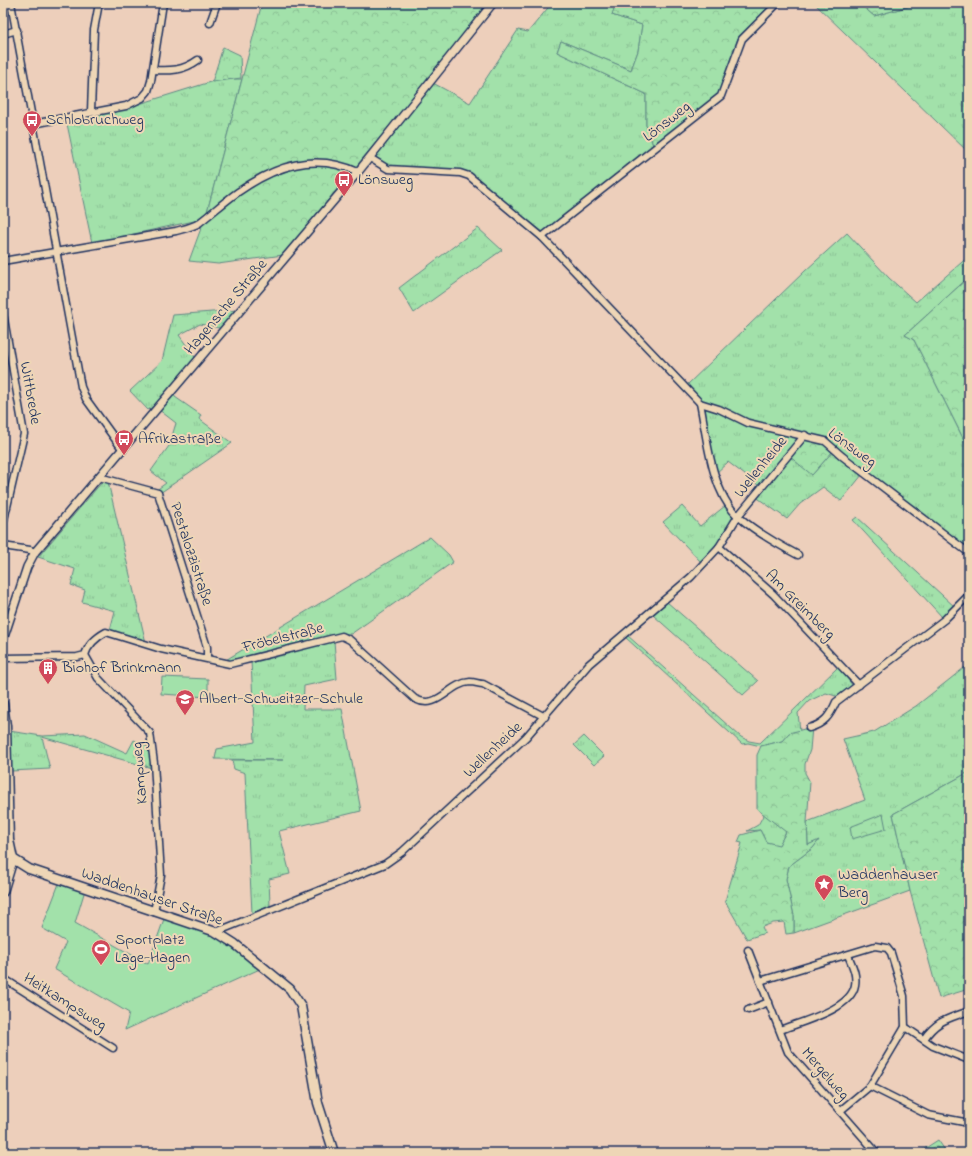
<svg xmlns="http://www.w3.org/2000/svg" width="972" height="1156" viewBox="0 0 972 1156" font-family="'Indie Flower',sans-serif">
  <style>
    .grass { fill: url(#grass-tufts); stroke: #5e8884 }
    .forest { fill: url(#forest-crowns); stroke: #5e8884 }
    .pitch { fill: #a2e1aa; stroke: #5e8884 }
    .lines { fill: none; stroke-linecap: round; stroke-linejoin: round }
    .minor-casing { stroke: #1b2f5e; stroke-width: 9 }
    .tertiary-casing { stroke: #1b2f5e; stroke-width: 10 }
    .secondary-casing { stroke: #1b2f5e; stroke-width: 11 }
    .minor { stroke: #eed6b6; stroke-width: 6 }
    .tertiary { stroke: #eed6b6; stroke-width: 7 }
    .secondary { stroke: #eed6b6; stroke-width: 8 }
    .labels { text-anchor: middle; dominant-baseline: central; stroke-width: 4; stroke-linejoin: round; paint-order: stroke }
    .poi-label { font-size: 16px; fill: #1b2f5e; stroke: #eed6b6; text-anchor: start }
    .street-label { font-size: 16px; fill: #1b2f5e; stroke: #eed6b6 }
  </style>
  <defs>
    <pattern id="grass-tufts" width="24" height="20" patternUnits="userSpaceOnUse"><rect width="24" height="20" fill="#a2e1aa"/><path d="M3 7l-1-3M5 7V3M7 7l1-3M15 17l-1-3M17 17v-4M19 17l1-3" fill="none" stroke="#8bc195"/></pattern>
    <pattern id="forest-crowns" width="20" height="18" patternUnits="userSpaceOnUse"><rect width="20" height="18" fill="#a2e1aa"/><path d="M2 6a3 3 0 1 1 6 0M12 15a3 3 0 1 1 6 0" fill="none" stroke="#8bc195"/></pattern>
  </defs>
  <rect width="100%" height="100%" fill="#edcfbb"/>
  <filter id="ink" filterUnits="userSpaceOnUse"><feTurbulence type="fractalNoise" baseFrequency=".025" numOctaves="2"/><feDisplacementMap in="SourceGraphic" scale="8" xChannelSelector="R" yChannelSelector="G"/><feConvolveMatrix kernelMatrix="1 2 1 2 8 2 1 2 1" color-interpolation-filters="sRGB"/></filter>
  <g filter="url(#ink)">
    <g class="grass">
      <polygon points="552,3 616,3 612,15 642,25 638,51 631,70 561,41 557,52 646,94 646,125 653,145 543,232 465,171 389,167 375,157 433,83 470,103 518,30 528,32"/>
      <polygon points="814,3 859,3 874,16 921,3 969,3 969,153"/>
      <polygon points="220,79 242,79 207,212 194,221 92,243 66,119 136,105"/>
      <polygon points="478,228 502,250 414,313 399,288"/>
      <polygon points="847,233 889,278 916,302 969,256 969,277 905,335 914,340 969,450 969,554 868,472 862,475 841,501 823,487 800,504 787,519 752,494 758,485 728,462 715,474 704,407 720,411 746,423 802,439 812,475 833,451 864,469 826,438 802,432 799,436 750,422 702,402 686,386 805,271"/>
      <polygon points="238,310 224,329 200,324 179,335 197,360 172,389 175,397 201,415 199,419 232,443 160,493 155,491 166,483 151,471 169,446 176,423 154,406 148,410 130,391 162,361 173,315"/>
      <polygon points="102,482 108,482 146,643 109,634 115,611 82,602 85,590 71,585 75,569 38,557"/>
      <polygon points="682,506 700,526 725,506 734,517 715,549 702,563 663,522"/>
      <polygon points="857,517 955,607 943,618 853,520"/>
      <polygon points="430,537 449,555 453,562 351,634 341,633 282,650 230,662 224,661"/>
      <polygon points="667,602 758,681 743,695 653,615"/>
      <polygon points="627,635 741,737 749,741 760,743 838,667 853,686 839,697 826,693 809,701 798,713 800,731 789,733 782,741 761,746 748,743 742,744 625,637"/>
      <polygon points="334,641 337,679 304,686 303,709 342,709 361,811 279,831 290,874 269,879 270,905 268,907 252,913 245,773 234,769 232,760 283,760 215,759 217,749 255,742 251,661"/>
      <polygon points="969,664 969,772 893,814 910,891 794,933 794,916 786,879 789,866 813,848 818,841 808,845 807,822 865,800 843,739 874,732 916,706"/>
      <polygon points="9,731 42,736 85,734 127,753 134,740 150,748 152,768 42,737 50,769 11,771"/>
      <polygon points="584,736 604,756 594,765 574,745"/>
      <polygon points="764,814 786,831 779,846 766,842 760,830 747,831 758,825"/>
    </g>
    <g class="forest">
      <polygon points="262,3 488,3 410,101 283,255 218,264 189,261 207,212"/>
      <polygon points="616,3 772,3 738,38 718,95 653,145 646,125 646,94 557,52 561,41 631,70 638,51 642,25 612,15"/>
      <polygon points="859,3 921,3 874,16"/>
      <polygon points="223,47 240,55 241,78 212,82"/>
      <polygon points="969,277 969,450 914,340 905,335"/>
      <polygon points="802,439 823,442 833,451 812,475 789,456"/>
      <polygon points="812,727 810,750 805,764 805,773 810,782 807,822 808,845 819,840 813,848 789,866 786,879 794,916 794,933 786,934 784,922 773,923 762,927 765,933 747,939 725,901 742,843 738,842 741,835 760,830 766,842 779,845 786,832 757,809 757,755 761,746 782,741 789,733"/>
      <polygon points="969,772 969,989 939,998 910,891 893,814"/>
      <polygon points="883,814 886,829 852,839 850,827"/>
      <polygon points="938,1140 947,1153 918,1153"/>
    </g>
    <g class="pitch">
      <polygon points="162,677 208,679 208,697 161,694"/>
      <polygon points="60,881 85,890 75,923 148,964 164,919 209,933 234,946 262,968 125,1030 129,1013 54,969 66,942 42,928"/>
    </g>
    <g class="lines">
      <g class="minor-casing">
        <g id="minor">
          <polyline points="11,3 81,387 86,399 123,450"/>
          <polyline points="210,23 217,3"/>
          <polyline points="3,34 17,30"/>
          <path d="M153,70c17,1 30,1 45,-10"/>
          <polyline points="91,111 94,30 99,3"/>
          <polyline points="33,124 126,106 142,98 148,91 151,81 163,3"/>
          <polyline points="370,158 388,169 460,173 469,176 542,237 700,403 719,409 748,423 825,441 842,456 969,553"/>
          <polyline points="542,237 721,96 742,39 778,3"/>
          <path d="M3,261l173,-30c7,-2 17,-4 23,-8 13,-10 25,-21 39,-31 37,-26 76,-40 120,-20"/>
          <polyline points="3,313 24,434 3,524"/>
          <path d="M700,403c7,34 11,90 39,114 16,14 40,28 59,38"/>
          <polyline points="99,477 158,493 207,647 207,658"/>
          <polyline points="3,546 30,550 35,552"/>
          <polyline points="719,547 773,594 859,685"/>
          <polyline points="85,655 98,678 150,733 154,763 161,875 154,912"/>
          <path d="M3,658l74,-1 8,-2c3,-10 12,-18 21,-23l55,17 69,15 112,-28 8,4 65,59c23,12 34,-16 55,-17 5,0 9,2 13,2l62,33"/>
          <path d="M809,728c15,-4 21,-12 27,-26l109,-83 24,-24"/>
          <polyline points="216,932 385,864 402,852 526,737 589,664 691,577 719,547 738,516 805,435"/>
          <polyline points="748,950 788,1052 877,1153"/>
          <polyline points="3,978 113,1048"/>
          <polyline points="760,981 875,946 887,948 891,953 904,996 905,1027 870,1086 840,1111"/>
          <polyline points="748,1010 769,1002"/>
          <polyline points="905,1027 933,1046 969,1060"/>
          <path d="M780,1030c20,-8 71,-20 75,-45 2,-11 -3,-20 -7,-30"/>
          <path d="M924,1039c13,-19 24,-20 45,-28"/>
          <polyline points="870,1086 928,1115 969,1123"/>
        </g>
      </g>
      <g class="tertiary-casing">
        <polyline id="tertiary" points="3,640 27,567 35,552 358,172 493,3"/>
      </g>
      <g class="secondary-casing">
        <g id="secondary">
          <polyline points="3,704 6,726 9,840 13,859 29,869 216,932 235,944 290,989 301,1006 318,1103 334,1153"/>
          <polyline points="3,892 13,859"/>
        </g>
      </g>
      <use href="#minor" class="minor"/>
      <use href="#tertiary" class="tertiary"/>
      <use href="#secondary" class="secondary"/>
    </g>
  </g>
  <defs>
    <g id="bus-pin" transform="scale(1)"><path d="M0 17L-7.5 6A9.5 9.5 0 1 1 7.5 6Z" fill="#d1495b" stroke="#eed6b6"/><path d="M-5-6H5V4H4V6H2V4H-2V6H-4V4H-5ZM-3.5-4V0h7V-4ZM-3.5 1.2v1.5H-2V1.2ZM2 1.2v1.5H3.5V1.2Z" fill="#fff"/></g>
    <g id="building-pin" transform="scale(1)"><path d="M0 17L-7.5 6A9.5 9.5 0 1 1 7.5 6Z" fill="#d1495b" stroke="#eed6b6"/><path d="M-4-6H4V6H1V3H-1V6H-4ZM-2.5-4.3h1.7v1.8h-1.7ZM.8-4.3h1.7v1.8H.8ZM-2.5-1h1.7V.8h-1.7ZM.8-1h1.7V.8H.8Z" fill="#fff"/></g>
    <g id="school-pin" transform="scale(1)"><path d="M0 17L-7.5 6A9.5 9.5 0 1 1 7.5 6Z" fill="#d1495b" stroke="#eed6b6"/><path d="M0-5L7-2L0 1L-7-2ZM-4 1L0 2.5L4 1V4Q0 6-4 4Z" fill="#fff"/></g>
    <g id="sight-pin" transform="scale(1)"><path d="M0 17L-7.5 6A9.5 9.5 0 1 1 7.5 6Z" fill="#d1495b" stroke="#eed6b6"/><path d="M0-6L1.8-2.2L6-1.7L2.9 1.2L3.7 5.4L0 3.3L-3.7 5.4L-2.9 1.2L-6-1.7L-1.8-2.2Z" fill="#fff"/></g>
    <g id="stadium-pin" transform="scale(1)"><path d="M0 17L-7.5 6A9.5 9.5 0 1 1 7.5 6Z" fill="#d1495b" stroke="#eed6b6"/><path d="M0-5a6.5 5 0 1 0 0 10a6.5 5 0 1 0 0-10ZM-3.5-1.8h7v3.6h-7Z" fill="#fff"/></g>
  </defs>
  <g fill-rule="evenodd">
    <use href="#bus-pin" x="32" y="120"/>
    <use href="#bus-pin" x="344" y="180"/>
    <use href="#bus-pin" x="124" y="439"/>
    <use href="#building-pin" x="48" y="668"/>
    <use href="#school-pin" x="185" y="699"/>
    <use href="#sight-pin" x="824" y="884"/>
    <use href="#stadium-pin" x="101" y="949"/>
  </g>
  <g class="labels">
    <g class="poi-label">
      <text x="46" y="120">Schlobruchweg</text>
      <text x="358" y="180">Lönsweg</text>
      <text x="138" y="439">Afrikastraße</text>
      <text x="62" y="668">Biohof Brinkmann</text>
      <text x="199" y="699">Albert-Schweitzer-Schule</text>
      <text x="838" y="875">Waddenhauser<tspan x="838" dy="18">Berg</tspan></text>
      <text x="115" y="940">Sportplatz<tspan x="115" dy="18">Lage-Hagen</tspan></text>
    </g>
    <g class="street-label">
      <text transform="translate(667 122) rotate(-38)">Lönsweg</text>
      <text transform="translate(226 307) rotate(-50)">Hagensche Straße</text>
      <text transform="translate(30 393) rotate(80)">Wittbrede</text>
      <text transform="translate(852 448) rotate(36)">Lönsweg</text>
      <text transform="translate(761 467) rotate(-51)">Wellenheide</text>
      <text transform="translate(191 554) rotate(72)">Pestalozzistraße</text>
      <text transform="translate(800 605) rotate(45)">Am Greimberg</text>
      <text transform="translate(283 638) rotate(-14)">Fröbelstraße</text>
      <text transform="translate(493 750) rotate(-43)">Wellenheide</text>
      <text transform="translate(140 773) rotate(-95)">Kampweg</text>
      <text transform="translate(152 897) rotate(19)">Waddenhauser Straße</text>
      <text transform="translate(65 1002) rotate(32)">Heitkampsweg</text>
      <text transform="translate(825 1074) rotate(49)">Mergelweg</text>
    </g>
  </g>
  <rect width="972" height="1156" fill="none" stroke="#eed6b6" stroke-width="16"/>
  <rect x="8" y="8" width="956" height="1140" fill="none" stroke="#1b2f5e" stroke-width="1.5" filter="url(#ink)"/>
</svg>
